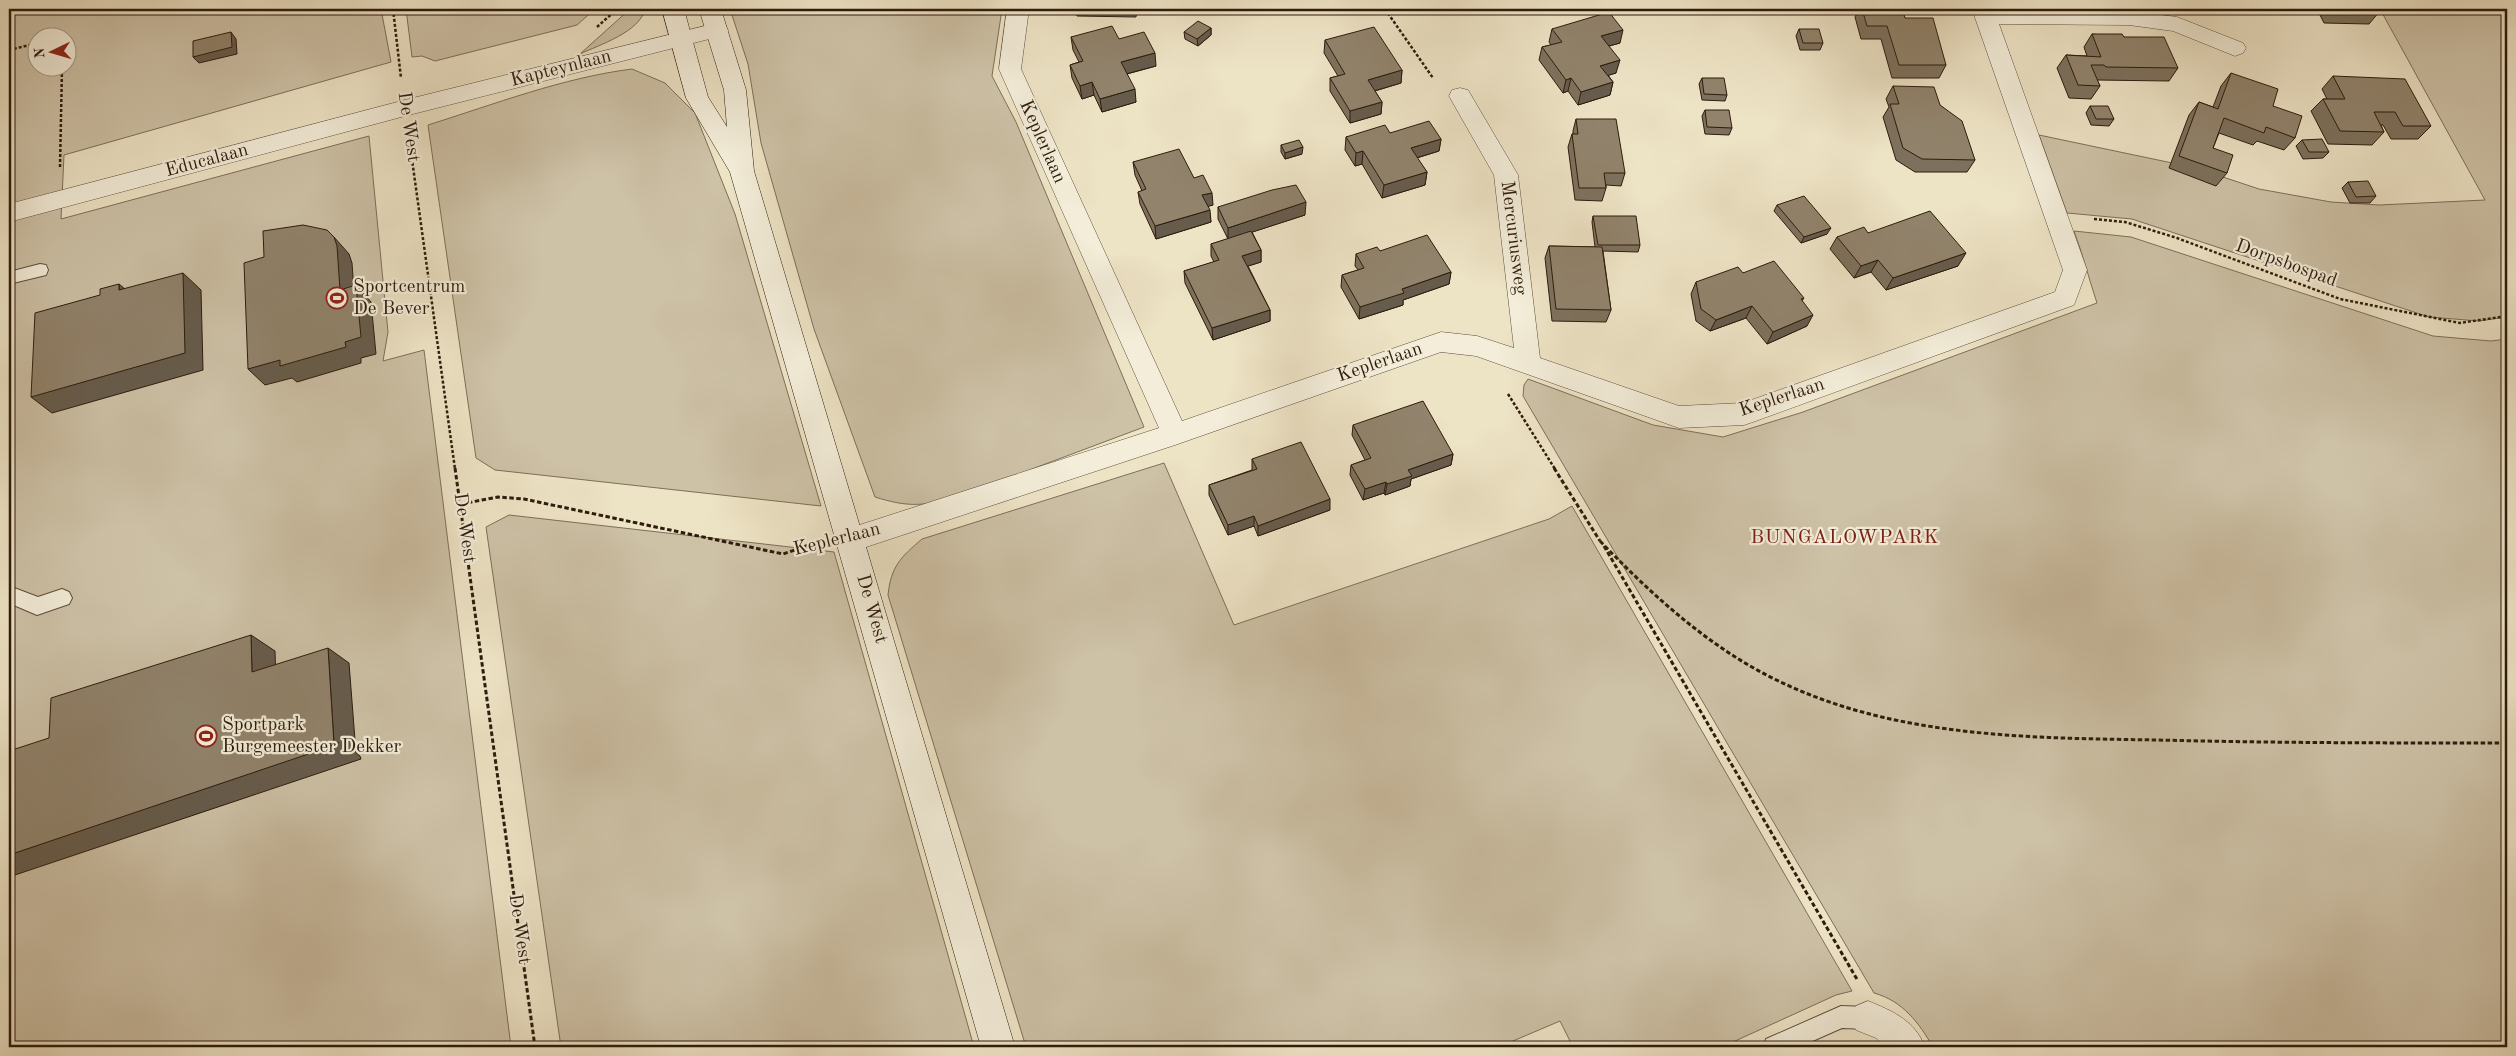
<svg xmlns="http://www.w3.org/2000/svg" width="2516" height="1056" viewBox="0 0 2516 1056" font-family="'Old Standard TT',serif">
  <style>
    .green { fill: #cdc1a6; stroke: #7e6e59; fill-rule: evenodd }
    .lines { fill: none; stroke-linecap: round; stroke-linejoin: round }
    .lane-casing { stroke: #5e4d3a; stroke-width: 2 }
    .street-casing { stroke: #5e4d3a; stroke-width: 1 }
    .secondary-casing { stroke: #2e1b0c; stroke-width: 1 }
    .path-far1 { stroke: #2e1b0c; stroke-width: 2.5; stroke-dasharray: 3 2; stroke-linecap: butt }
    .path { stroke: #2e1b0c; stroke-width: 3; stroke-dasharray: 4.5 2.5; stroke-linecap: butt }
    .lane { fill: #f3edd9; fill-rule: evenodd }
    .street { fill: #f3edd9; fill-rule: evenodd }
    .secondary { fill: #f3edd9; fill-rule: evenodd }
    .wall { fill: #7d715d; stroke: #2e1b0c }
    .shaded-wall { fill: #665c4c; stroke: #2e1b0c }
    .building { fill: #91836c; stroke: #2e1b0c }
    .labels { text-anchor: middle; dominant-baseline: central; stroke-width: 4.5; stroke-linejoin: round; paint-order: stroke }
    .street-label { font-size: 19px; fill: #2e1b0c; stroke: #f3edd9 }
    .poi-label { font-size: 19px; fill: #2e1b0c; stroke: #f3edd9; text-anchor: start }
    .neighbourhood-label { font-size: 20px; letter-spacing: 1px; fill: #7a1f14; stroke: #f3edd9 }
  </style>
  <rect width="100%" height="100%" fill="#ede3c5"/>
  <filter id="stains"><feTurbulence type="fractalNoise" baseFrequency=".004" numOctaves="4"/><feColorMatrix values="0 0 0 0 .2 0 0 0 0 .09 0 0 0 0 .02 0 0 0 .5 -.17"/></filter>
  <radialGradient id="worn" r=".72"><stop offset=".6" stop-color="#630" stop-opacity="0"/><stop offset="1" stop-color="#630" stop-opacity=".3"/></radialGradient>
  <g class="green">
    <path d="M9,9h372l10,53 -327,93 -3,64 308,-83 19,196 -5,29 41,-11 87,697h-502zM38,38h30v30h-30z"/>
    <polygon points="406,9 595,9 577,25 435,61 422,56 412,57"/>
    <path d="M630,9h15c-5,23 -46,36 -65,45z"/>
    <path d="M730,9h272l-10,67 24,46 128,305 -192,72c-32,7 -45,8 -77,-2l-61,-168 -53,-186 -13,-79z"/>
    <polygon points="2380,9 2507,9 2507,317 2479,321 2429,317 2132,219 2067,213 2039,135 2196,168 2259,189 2331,202 2379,205 2485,200"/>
    <path d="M632,69l33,14 30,30 40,101 86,292 -326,-36 -19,-12 -48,-333c67,-21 134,-47 204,-56z"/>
    <path d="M2074,231l57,6 302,99 58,5 16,-2v708h-574c-14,-24 -30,-46 -59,-54l-351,-597 1,-11 4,-6 125,46 70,12 80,-25 294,-109c-8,-24 -14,-48 -23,-72z"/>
    <path d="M1164,463l70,162 315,-106 23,-13 280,485 -16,4 -114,52h-149l-13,-26 -61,26h-473l-138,-452c3,-29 13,-38 34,-56z"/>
    <polygon points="509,515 834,552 974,1047 561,1047 486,527"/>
  </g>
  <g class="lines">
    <g class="lane-casing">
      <g id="lane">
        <polygon points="40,264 46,265 48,270 46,275 9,284 9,272"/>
        <polygon points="9,586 38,597 62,589 69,592 72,598 69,604 37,615 9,603"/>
        <polygon points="1841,1006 1868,1007 1876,1010 1879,1018 1876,1026 1868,1029 1842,1028 1799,1047 1763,1047 1766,1039"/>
      </g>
    </g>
    <g class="street-casing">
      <g id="street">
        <polygon points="1007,9 1029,9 1021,69 1182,421 1441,332 1477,336 1514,348 1494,175 1449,96 1452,90 1460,88 1468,90 1518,175 1540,358 1679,406 1743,403 2055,292 2063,270 1972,9 2129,11 2177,17 2243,43 2246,48 2243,53 2235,56 2173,31 2129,25 1999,24 2087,270 2074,305 1753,422 1744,425 1679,428 1476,356 1441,352 1175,445 851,552 841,549 837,540 841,531 1159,428 999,69"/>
        <polygon points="717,23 725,25 728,30 725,35 405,116 9,222 9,204 405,100"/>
        <path d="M1868,1001c25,10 47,20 57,46h-40l-9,-9 -20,-8 -5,-12 5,-12z"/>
      </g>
    </g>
    <g class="secondary-casing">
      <polygon id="secondary" points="662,9 684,9 708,97 727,127 724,90 699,9 721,9 746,90 754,171 1015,1047 981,1047 730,172 686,98"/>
    </g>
    <g class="path-far1">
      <polyline points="393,9 401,78"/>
      <polyline points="1385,9 1433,78"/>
      <polyline points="597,27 617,9"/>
      <polyline points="60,38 62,38"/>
      <polyline points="9,50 38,43"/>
      <polyline points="409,138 455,469"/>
      <polyline points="60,167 62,68"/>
      <polyline points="2094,219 2125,222 2177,238 2340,299 2460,323 2507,316"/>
      <polyline points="1508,394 1555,469"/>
    </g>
    <g class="path">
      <polyline points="455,468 535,1047"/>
      <polyline points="1554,468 1600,541"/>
      <polyline points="461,504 498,497 524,499 783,554 812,544"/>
      <path d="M1600,541c55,57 114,111 187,144 116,53 246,53 371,55 116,3 233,3 349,3"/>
      <polyline points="1604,546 1858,981"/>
    </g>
    <use href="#lane" class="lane"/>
    <use href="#street" class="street"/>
    <use href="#secondary" class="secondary"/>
  </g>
  <g class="wall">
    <polygon points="1076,9 1137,9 1136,17 1077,16"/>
    <polygon points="1859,9 1902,9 1905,18 1946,65 1939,78 1892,78 1881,39 1861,39 1855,17"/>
    <polygon points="2317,9 2379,9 2380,11 2369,24 2324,23"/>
    <polygon points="1211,28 1211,35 1198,46 1185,39 1184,32"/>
    <polygon points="1552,29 1620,43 1609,46 1616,73 1608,75 1613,82 1610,95 1578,105 1568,91 1563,93 1539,60 1542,47 1551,45 1549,42"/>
    <polygon points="1799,29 1823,43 1820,50 1800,50 1796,36"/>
    <polygon points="2092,34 2124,37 2178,68 2169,81 2097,80 2100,86 2091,99 2069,98 2057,68 2066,55 2087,56 2084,47"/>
    <polygon points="1071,37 1119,39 1156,66 1127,74 1136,102 1102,112 1094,95 1082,99 1072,78 1070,65 1079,62 1073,50"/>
    <polygon points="1325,40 1402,70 1401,83 1375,91 1382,102 1381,114 1350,123 1330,91 1330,78 1338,76 1324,53"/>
    <polygon points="2231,73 2273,106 2295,138 2284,150 2257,141 2253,145 2219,133 2213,148 2227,173 2216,186 2169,168 2189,115 2199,102 2213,107 2221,86"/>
    <polygon points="2333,76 2431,126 2418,139 2391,139 2383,125 2381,125 2384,132 2372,145 2328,144 2311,111 2323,99 2327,99 2322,89"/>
    <polygon points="1702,78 1727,95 1725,101 1702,100 1699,84"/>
    <polygon points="1893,86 1940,105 1975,160 1967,172 1915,172 1896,160 1883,117 1889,107 1886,99"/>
    <polygon points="2090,106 2114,119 2109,126 2091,125 2086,113"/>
    <polygon points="1705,110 1732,128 1729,135 1705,134 1702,116"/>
    <polygon points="1576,119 1625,173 1621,186 1606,185 1606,188 1602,201 1575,200 1568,147 1572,134 1573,134 1573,131"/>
    <polygon points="1390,133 1441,139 1439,151 1417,158 1427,172 1425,185 1382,198 1362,164 1355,166 1345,150 1346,137"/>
    <polygon points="2302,140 2329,152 2323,158 2303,159 2296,146"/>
    <polygon points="1281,145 1302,154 1285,159 1281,152"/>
    <polygon points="1133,162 1194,178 1213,205 1208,206 1211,222 1156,239 1140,204 1138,192 1142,191 1135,175"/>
    <polygon points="2348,182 2376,196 2370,203 2350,203 2342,188"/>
    <polygon points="1777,205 1827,234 1801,243 1774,211"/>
    <polygon points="1218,207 1305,215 1252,232 1261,250 1261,262 1248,266 1270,310 1270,321 1213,340 1185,283 1184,271 1214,262 1211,256 1211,244 1228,239 1218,219"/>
    <polygon points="1593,216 1640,245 1638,252 1603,251 1611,310 1606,322 1552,321 1545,258 1549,246 1595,247 1592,222"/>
    <polygon points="1868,233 1958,266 1886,290 1871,272 1854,278 1830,249 1837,237"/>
    <polygon points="1380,251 1451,272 1449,284 1403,300 1403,305 1359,319 1341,287 1342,275 1358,270 1355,266 1356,254"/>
    <polygon points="1743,273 1804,298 1802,301 1807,326 1767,344 1746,318 1710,331 1696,321 1691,294 1696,282"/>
    <polygon points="1353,425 1453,454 1451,465 1411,479 1410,486 1385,495 1384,493 1363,500 1350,475 1351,465 1365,460 1352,435"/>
    <polygon points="1252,459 1330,510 1258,536 1254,526 1228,535 1209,495 1209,485 1252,470"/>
  </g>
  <g class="shaded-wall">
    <polygon points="1211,28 1211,35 1198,46 1197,39"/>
    <polygon points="1623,30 1620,43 1598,49 1601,36"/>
    <polygon points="231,32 236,39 237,54 199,63 193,57"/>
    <polygon points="1155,53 1156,66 1122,75 1121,62"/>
    <polygon points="1620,60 1616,73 1597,79 1600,66"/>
    <polygon points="1402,70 1401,83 1367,93 1368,80"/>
    <polygon points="1571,78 1568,91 1563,93 1566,80"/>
    <polygon points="1092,82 1094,95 1082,99 1080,86"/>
    <polygon points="1613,82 1610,95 1578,105 1581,92"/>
    <polygon points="1135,89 1136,102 1102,112 1100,99"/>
    <polygon points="1382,102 1381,114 1350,123 1350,111"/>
    <polygon points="1441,139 1439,151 1409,160 1411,148"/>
    <polygon points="1303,147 1302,154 1285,159 1285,153"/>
    <polygon points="1363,151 1362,164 1355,166 1356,153"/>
    <polygon points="1427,172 1425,185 1382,198 1384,185"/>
    <polygon points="1212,193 1213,205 1203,208 1202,195"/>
    <polygon points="1306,202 1305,215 1228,240 1228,228"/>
    <polygon points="1210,210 1211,222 1156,239 1155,226"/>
    <polygon points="1831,228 1827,234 1801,243 1804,237"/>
    <polygon points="334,237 349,254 352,263 355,306 340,290"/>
    <polygon points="1261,250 1261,262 1242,268 1242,256"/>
    <polygon points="1966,253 1958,266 1886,290 1893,278"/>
    <polygon points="1878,260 1871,272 1854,278 1861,266"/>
    <polygon points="1451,272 1449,284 1403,300 1403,305 1359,319 1360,307 1402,289"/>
    <polygon points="183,273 201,290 203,370 52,413 31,397"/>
    <polygon points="119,284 138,300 119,290"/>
    <polygon points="356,285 371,302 376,354 361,358 361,363 297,382 292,378 265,385 248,369"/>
    <polygon points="1752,306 1746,318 1710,331 1716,320"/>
    <polygon points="1270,310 1270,321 1213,340 1212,328"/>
    <polygon points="1813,315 1807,326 1767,344 1773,332"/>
    <polygon points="1453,454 1451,465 1411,479 1410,486 1385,495 1387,484 1408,470"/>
    <polygon points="1386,482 1384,493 1363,500 1365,489"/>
    <polygon points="1330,499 1330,510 1258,536 1258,526"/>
    <polygon points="1254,516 1254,526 1228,535 1228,525"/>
    <polygon points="251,635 275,651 276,687 252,672"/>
    <polygon points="328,648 349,663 356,753 360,756 361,759 9,877 9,855 334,744"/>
  </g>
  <g class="building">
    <polygon points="1862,9 1902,9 1905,18 1933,18 1946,65 1899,65 1887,26 1867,26"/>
    <polygon points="2334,9 2379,9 2380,11 2335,10"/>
    <polygon points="1609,12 1623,30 1601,36 1620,60 1600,66 1613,82 1581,92 1571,78 1566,80 1542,47 1562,42 1552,29"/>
    <polygon points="1198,21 1211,28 1197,39 1184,32"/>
    <polygon points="1112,26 1119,39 1144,32 1155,53 1121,62 1135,89 1100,99 1092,82 1080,86 1070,65 1083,61 1071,37"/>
    <polygon points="1374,27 1402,70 1368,80 1382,102 1350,111 1330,78 1345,74 1325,40"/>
    <polygon points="1799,29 1819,29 1823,43 1803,43"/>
    <polygon points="231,32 232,47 193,57 193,41"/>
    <polygon points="2092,34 2122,34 2124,37 2164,37 2178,68 2106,67 2104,65 2091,65 2100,86 2078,85 2066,55 2101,57"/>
    <polygon points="2231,73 2278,89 2273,106 2302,116 2295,138 2266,127 2264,133 2224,118 2213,148 2233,155 2227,173 2179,156 2199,102 2218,109"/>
    <polygon points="2333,76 2405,79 2431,126 2403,126 2395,112 2374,112 2384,132 2340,131 2323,99 2345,99"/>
    <polygon points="1702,78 1724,78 1727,95 1704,94"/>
    <polygon points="1893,86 1934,87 1940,105 1962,121 1975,160 1922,159 1903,148 1890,104 1899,104"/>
    <polygon points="2090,106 2108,106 2114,119 2096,119"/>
    <polygon points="1705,110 1729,110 1732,128 1707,127"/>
    <polygon points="1576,119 1616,119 1625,173 1604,173 1606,188 1579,188 1572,134 1578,134"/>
    <polygon points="1429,121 1441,139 1411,148 1427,172 1384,185 1363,151 1356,153 1346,137 1385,125 1390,133"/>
    <polygon points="2322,139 2329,152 2309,152 2302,140"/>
    <polygon points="1299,140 1303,147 1285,153 1281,145"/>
    <polygon points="1179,149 1194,178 1203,175 1212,193 1202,195 1210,210 1155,226 1138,192 1146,189 1133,162"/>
    <polygon points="2368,181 2376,196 2356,197 2348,182"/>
    <polygon points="1296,185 1306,202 1228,228 1218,207 1272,190"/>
    <polygon points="1804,196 1831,228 1804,237 1777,205"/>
    <polygon points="1930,211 1966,253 1893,278 1878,260 1861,266 1837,237 1864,227 1868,233"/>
    <polygon points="1593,216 1636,216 1640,245 1598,245"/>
    <polygon points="303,225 327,230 334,237 337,246 340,290 356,285 361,337 345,342 346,347 280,366 280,360 248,369 244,263 264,257 263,231"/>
    <polygon points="1251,231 1261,250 1242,256 1270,310 1212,328 1184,271 1219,260 1211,244"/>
    <polygon points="1427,235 1451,272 1402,289 1404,293 1360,307 1342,275 1364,268 1356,254 1377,247 1380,251"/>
    <polygon points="1549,246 1602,247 1611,310 1556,309"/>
    <polygon points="1774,261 1804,298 1801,299 1813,315 1773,332 1752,306 1716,320 1701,309 1696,282 1738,267 1743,273"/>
    <polygon points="183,273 185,353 31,397 35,313 100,295 100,289 119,284 119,290"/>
    <polygon points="1423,401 1453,454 1408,470 1412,476 1387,484 1386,482 1365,489 1351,465 1371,458 1353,425"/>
    <polygon points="1301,442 1330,499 1258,526 1254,516 1228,525 1209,485 1257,469 1252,459"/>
    <polygon points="251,635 252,672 328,648 334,744 338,742 338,744 9,855 9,751 49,738 51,698"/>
  </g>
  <defs>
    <g id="stadium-ring" transform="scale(1.125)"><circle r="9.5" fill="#f3edd9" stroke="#8f2418" stroke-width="1.5"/><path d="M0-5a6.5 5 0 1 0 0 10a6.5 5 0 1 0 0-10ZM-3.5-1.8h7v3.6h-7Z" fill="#8f2418"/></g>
  </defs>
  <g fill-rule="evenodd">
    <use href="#stadium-ring" x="337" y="298"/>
    <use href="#stadium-ring" x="206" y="736"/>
  </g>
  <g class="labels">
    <g class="street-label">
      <text transform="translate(561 69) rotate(-14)">Kapteynlaan</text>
      <text transform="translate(408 127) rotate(82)">De West</text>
      <text transform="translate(1042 142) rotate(66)">Keplerlaan</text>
      <text transform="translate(207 161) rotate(-15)">Educalaan</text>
      <text transform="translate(1513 238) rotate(83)">Mercuriusweg</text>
      <text transform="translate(2286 264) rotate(20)">Dorpsbospad</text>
      <text transform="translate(1380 363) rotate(-19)">Keplerlaan</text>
      <text transform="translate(1782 398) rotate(-18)">Keplerlaan</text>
      <text transform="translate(464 528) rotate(82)">De West</text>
      <text transform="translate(837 540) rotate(-14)">Keplerlaan</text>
      <text transform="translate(871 609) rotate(74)">De West</text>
      <text transform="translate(519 929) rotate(82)">De West</text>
    </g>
    <g class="poi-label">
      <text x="353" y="287">Sportcentrum<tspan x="353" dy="22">De Bever</tspan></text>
      <text x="222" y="725">Sportpark<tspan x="222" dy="22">Burgemeester Dekker</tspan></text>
    </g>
    <g class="neighbourhood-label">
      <text x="1845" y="538">BUNGALOWPARK</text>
    </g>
  </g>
  <rect width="2516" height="1056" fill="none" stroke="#ede3c5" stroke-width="30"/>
  <rect x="10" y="10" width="2496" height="1036" fill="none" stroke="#2e1b0c" stroke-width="2.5"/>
  <rect x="15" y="15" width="2486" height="1026" fill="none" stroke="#2e1b0c"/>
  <g transform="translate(52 52) rotate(265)"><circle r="24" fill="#f3edd9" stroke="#a49987"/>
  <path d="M0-4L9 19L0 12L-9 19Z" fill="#8f2418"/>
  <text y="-8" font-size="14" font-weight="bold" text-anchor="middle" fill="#2e1b0c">N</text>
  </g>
  <rect width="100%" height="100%" filter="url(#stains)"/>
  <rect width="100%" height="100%" fill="url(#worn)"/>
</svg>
